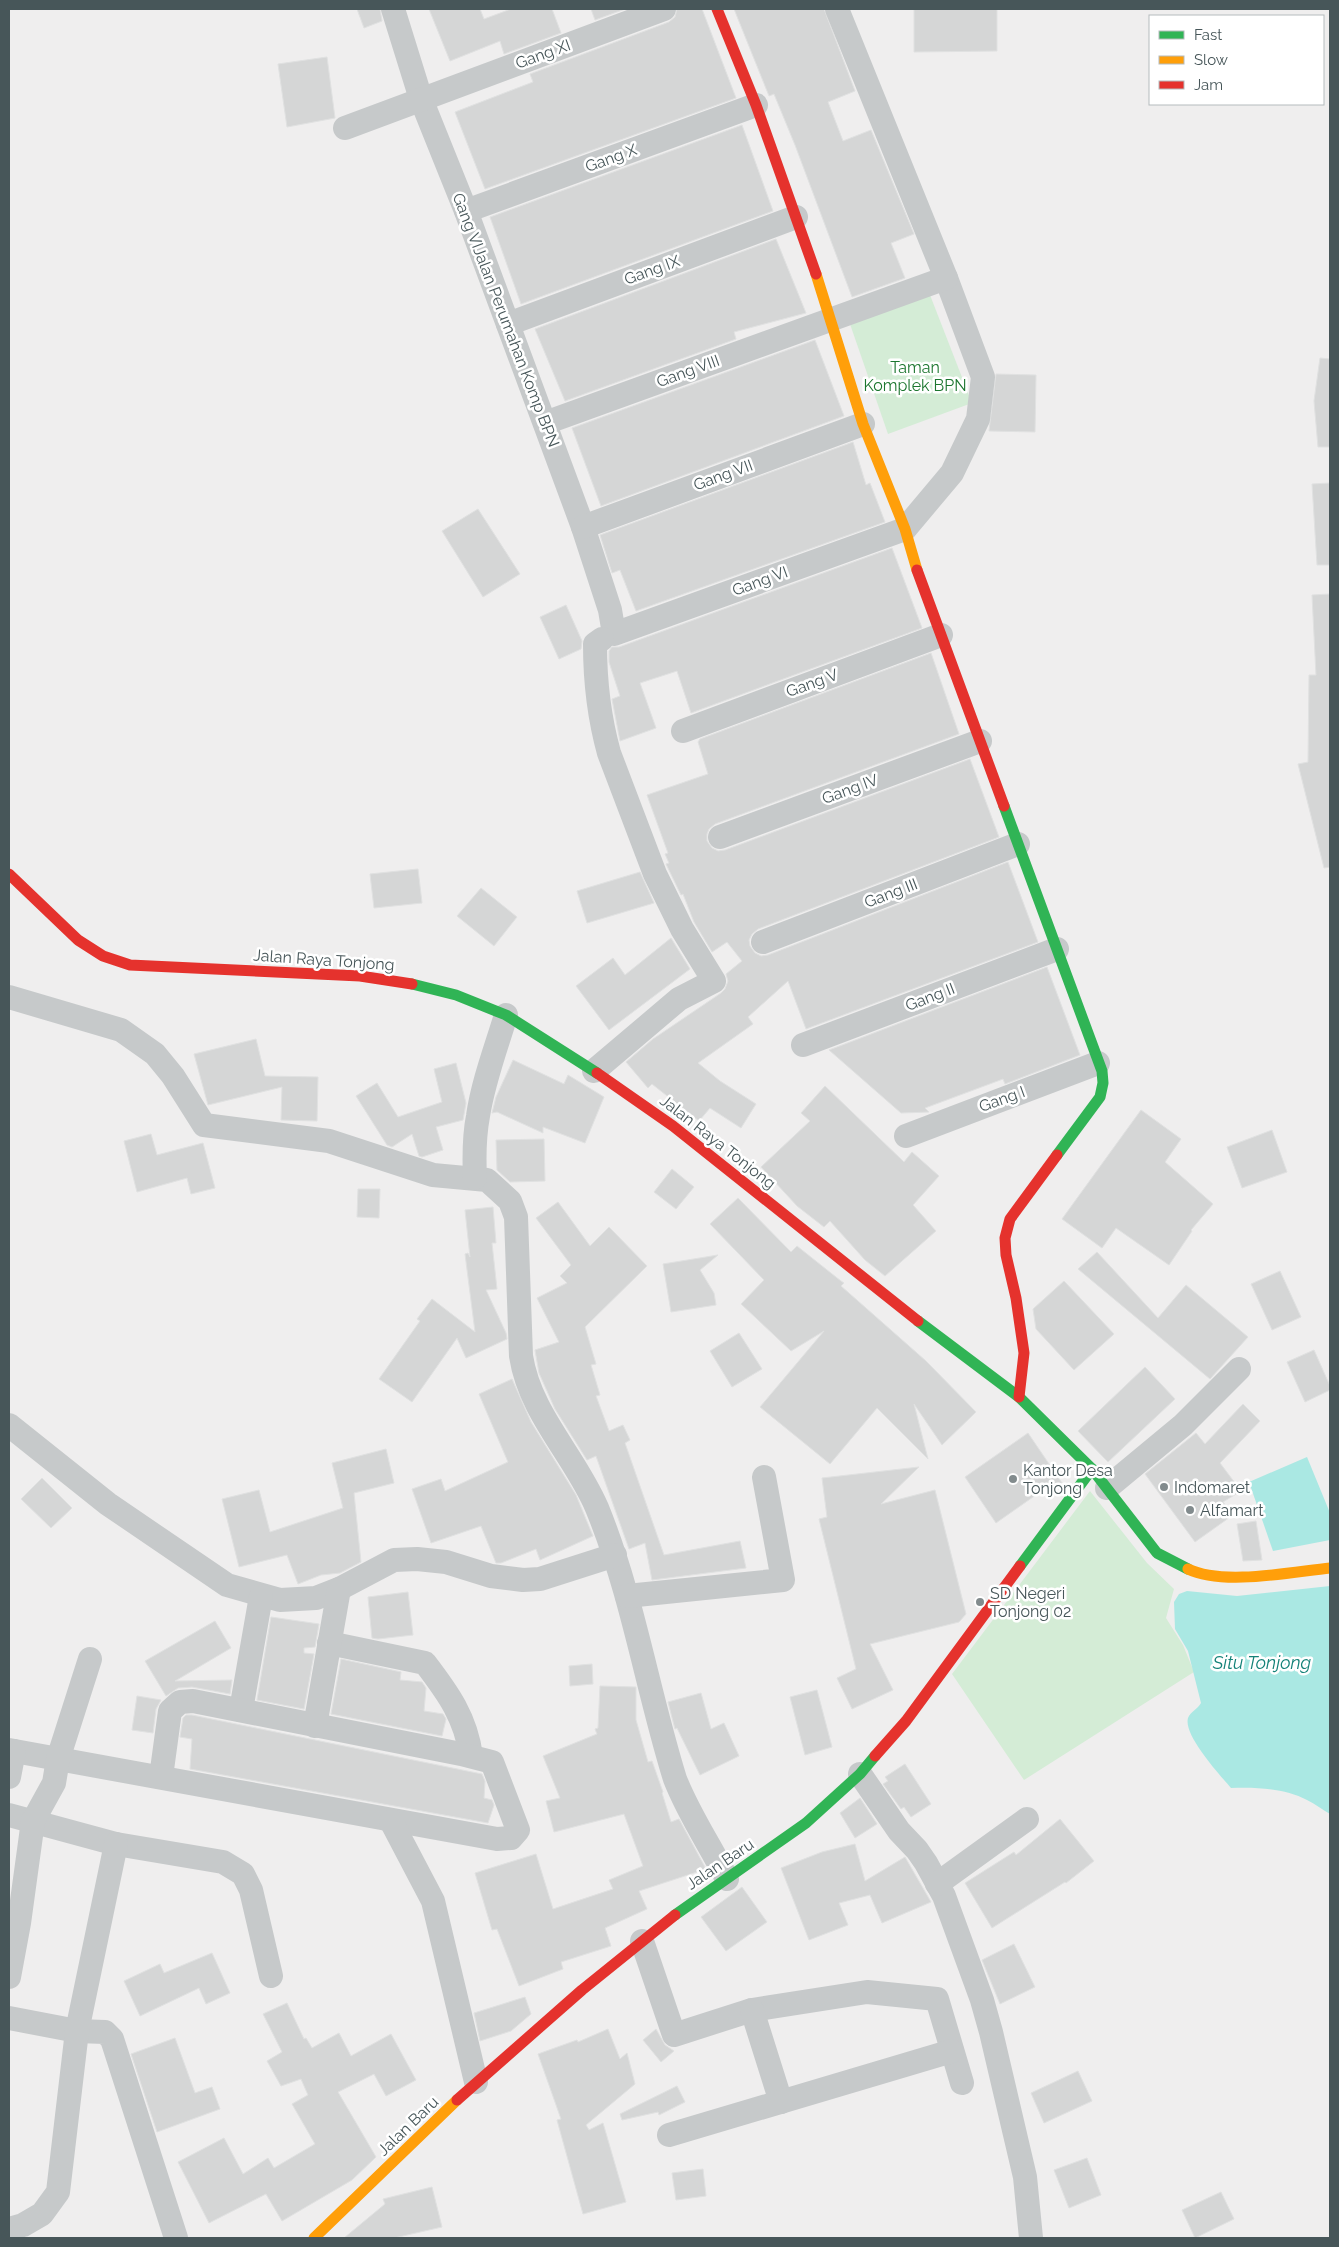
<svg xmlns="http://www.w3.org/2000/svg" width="1339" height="2247" viewBox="0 0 1339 2247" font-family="Raleway,sans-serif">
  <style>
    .green { fill: #d4ecd6 }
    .water { fill: #aae8e3 }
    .building { fill: #d5d6d6; stroke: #e0e1e1 }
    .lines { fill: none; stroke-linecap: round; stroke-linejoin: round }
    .street { stroke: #c6c9ca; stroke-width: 24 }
    .fast { stroke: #30b455; stroke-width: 11 }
    .slow { stroke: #ff9f0a; stroke-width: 11 }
    .jam { stroke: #e5322d; stroke-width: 11 }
    .poi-dot { fill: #828b8d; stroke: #fff; stroke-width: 2 }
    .labels { text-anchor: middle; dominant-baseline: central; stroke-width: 5; stroke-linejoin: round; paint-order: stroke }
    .street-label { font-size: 16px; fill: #475659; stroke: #fff }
    .park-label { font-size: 16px; fill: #1c762f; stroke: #fff }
    .poi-label { font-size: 16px; fill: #475659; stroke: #fff; text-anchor: start }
    .water-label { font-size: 18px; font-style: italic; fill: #148278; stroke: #fff }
  </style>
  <rect width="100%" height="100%" fill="#efeeee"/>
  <g class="green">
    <polygon points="930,295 972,403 888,434 850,324"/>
    <polygon points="1090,1491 1147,1563 1174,1589 1166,1618 1183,1645 1194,1672 1024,1780 952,1674"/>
  </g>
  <g class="water">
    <polygon points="1307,1457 1330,1513 1330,1540 1273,1551 1249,1482"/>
    <path d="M1330,1586v228c-7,-4 -15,-10 -23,-14 -22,-12 -52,-13 -76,-12 -11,-13 -48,-53 -43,-70 2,-6 10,-9 13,-15l-13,-52 -13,-22 -1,-27 5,-8 8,-3 50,5z"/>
  </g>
  <g class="building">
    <polygon points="357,9 380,9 382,21 364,28"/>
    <polygon points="429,9 480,9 484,19 511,9 552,9 561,33 504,54 500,41 450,61"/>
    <polygon points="591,9 625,9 595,20"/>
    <polygon points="677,9 702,9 736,98 485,189 455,112 533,82 530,74 669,22 675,17"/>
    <polygon points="734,9 824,9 855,91 828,102 843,141 871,130 914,234 891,243 905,278 852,297 795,145 774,94 769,96"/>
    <polygon points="914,9 997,9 997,51 914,52"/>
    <polygon points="327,57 335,118 287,127 278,64"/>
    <polygon points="742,125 773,211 521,304 490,217"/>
    <polygon points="776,239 806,313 734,332 736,339 565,401 535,329"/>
    <polygon points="815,340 844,416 601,506 572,428"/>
    <polygon points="1320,358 1330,359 1330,447 1318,447 1314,401"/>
    <polygon points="996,374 1036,375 1035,432 989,431"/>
    <polygon points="853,442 866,485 870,483 885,522 636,611 620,570 612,573 600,535"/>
    <polygon points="1330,483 1330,565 1317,565 1312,484"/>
    <polygon points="478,509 520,574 483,597 442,531"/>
    <polygon points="892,548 922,628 691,713 677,671 640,683 656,728 620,741 612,699 620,696 609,662 609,651 612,647 619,647"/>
    <polygon points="1330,594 1330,867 1324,868 1298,764 1308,762 1309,675 1316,675 1312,595"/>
    <polygon points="566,605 582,641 581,649 559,659 540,617"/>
    <polygon points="931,653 959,734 715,824 709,829 707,834 707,841 712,848 718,851 725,850 970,759 999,837 758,929 752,934 749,940 750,946 755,953 761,956 768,955 1008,862 1038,942 806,1029 788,981 748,1017 753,1024 698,1063 720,1081 756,1104 741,1128 710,1108 699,1121 652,1084 648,1088 626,1062 653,1039 721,993 725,989 728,981 726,974 742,961 727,942 712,952 694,922 683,894 681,895 666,864 669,863 665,854 668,853 647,795 708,774 698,742 700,739"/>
    <polygon points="418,869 422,903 374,908 370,874"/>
    <polygon points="640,872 654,903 587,923 577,891"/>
    <polygon points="481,888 517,917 494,946 457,916"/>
    <polygon points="671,938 690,969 609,1030 576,986 613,958 625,975"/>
    <polygon points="1047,967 1080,1055 1005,1084 1003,1079 925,1108 929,1112 901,1113 829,1050"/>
    <polygon points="256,1039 265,1076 318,1077 317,1121 281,1120 282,1087 208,1105 194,1054"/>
    <polygon points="513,1060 564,1084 568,1075 604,1097 585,1143 543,1127 543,1133 497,1112 492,1113 496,1097"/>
    <polygon points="456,1063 466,1103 463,1120 436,1127 443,1150 422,1157 419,1156 412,1134 392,1147 387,1145 356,1096 377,1083 398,1117 442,1102 434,1069"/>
    <polygon points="825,1086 904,1162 912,1152 939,1176 913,1205 936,1231 885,1276 865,1260 830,1221 824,1227 797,1206 761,1167 810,1121 801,1113"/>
    <polygon points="1141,1110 1181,1139 1165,1162 1213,1204 1191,1230 1192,1231 1169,1265 1116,1228 1102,1248 1062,1219"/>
    <polygon points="1272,1130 1287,1172 1242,1188 1227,1147"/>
    <polygon points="151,1134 157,1155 203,1143 215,1188 191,1194 187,1178 137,1192 124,1141"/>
    <polygon points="544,1139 545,1181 510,1182 497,1170 496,1140"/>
    <polygon points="672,1169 694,1187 676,1209 654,1192"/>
    <polygon points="358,1189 380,1189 379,1218 357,1217"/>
    <polygon points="738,1198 791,1252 797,1246 841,1281 844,1283 841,1286 926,1361 976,1412 942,1445 914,1404 928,1459 877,1408 830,1464 760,1407 824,1331 791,1351 741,1304 764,1280 710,1224"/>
    <polygon points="558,1202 590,1246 609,1227 647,1266 585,1327 596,1364 591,1365 600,1395 596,1396 609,1431 623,1425 630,1440 625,1443 664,1555 740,1541 746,1568 652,1580 645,1543 629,1549 596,1456 587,1460 555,1409 539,1373 535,1350 559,1342 537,1298 567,1283 560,1276 571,1265 536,1218"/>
    <polygon points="493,1207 496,1243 492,1243 497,1289 486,1290 506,1333 507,1339 466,1358 457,1338 412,1402 379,1379 420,1321 417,1319 432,1299 475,1332 465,1254 468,1253 470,1257 465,1210"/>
    <polygon points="1097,1252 1158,1318 1186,1285 1248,1337 1210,1379 1078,1269"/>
    <polygon points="718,1255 700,1270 714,1293 716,1305 671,1312 663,1264"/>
    <polygon points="1280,1271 1301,1317 1272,1330 1251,1284"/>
    <polygon points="1064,1281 1114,1334 1074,1370 1036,1329 1033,1309"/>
    <polygon points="739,1333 762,1369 732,1387 710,1351"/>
    <polygon points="1314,1350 1330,1386 1330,1390 1305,1402 1287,1362"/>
    <polygon points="1145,1367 1175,1399 1108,1462 1078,1431"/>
    <polygon points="512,1379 531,1422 576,1495 593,1536 540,1560 536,1549 501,1563 496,1563 481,1526 431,1543 412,1489 441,1479 445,1491 508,1462 479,1394"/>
    <polygon points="1243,1404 1260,1421 1220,1463 1241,1491 1223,1502 1233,1515 1195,1542 1145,1474 1196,1433 1205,1444"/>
    <polygon points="1028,1433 1062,1483 1047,1496 1043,1490 996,1523 965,1477"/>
    <polygon points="386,1449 394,1483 354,1493 361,1562 340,1573 321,1575 298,1584 287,1555 239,1567 222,1499 259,1490 270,1532 343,1508 332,1463"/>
    <polygon points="919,1467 881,1504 935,1490 966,1614 959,1622 870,1644 893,1690 852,1709 837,1678 856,1669 819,1519 827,1517 822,1478"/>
    <polygon points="42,1478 72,1508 51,1528 21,1499"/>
    <polygon points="1256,1521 1262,1560 1243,1561 1237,1524"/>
    <polygon points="408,1592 413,1635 378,1639 372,1638 368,1597"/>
    <polygon points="271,1617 319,1624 315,1647 304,1648 304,1653 314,1654 304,1709 257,1700"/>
    <polygon points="215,1621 231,1648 175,1681 232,1680 230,1694 192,1687 178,1688 166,1696 145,1661"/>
    <polygon points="341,1659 401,1672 400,1680 422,1682 426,1688 424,1711 443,1714 446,1719 442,1736 331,1714"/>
    <polygon points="592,1664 593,1684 570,1686 569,1666"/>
    <polygon points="600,1686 636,1687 636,1720 648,1762 652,1761 663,1792 662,1793 671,1822 679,1819 706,1869 639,1891 647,1909 605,1928 611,1946 561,1962 563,1969 519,1986 497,1929 492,1930 475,1873 536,1854 553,1909 613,1889 609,1880 643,1866 624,1814 554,1832 546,1801 560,1798 543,1756 597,1734 595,1729 598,1728"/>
    <polygon points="817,1690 832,1747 805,1755 790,1697"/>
    <polygon points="701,1693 711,1729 724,1723 739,1756 700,1775 677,1728 675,1729 668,1702"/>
    <polygon points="137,1696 161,1700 156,1709 153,1733 132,1730"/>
    <polygon points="186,1715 192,1715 482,1774 485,1781 484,1798 492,1800 494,1805 488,1823 190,1769 192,1739 180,1737 183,1718"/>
    <polygon points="905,1764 931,1804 911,1817 904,1807 901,1809 883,1784 888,1781 885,1777"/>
    <polygon points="860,1798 877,1824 855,1838 840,1813"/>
    <polygon points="1060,1819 1094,1861 1066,1883 1065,1882 992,1928 965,1883 1014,1852 1016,1855"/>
    <polygon points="855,1844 865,1881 905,1857 931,1902 882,1923 870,1895 839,1903 848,1925 809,1940 781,1868 822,1852"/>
    <polygon points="742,1887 767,1922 726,1951 701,1917"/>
    <polygon points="1014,1944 1035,1987 1000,2004 982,1960"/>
    <polygon points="212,1953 230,1993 206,2004 199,1988 140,2016 124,1981 160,1964 164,1973"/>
    <polygon points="525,1997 531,2014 511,2031 480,2041 474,2013"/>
    <polygon points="287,2003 304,2039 306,2038 312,2048 339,2033 351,2056 391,2034 416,2080 386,2096 374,2074 338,2092 376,2157 352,2180 282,2221 266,2194 209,2223 178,2162 224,2138 243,2174 268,2158 274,2168 315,2144 292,2104 308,2095 301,2079 281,2086 267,2061 282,2052 263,2014"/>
    <polygon points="608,2029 620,2059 627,2053 635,2084 586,2125 589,2130 603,2123 626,2202 583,2214 557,2120 561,2119 538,2054 577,2040 578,2042"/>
    <polygon points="656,2029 665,2045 674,2051 661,2062 643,2040"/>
    <polygon points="175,2038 195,2093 212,2087 220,2109 157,2132 131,2054"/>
    <polygon points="1078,2071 1092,2101 1044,2123 1031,2093"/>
    <polygon points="677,2086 685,2102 659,2115 658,2112 622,2120 620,2114"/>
    <polygon points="1087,2158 1101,2195 1069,2208 1054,2170"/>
    <polygon points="703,2169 706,2196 676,2200 672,2173"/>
    <polygon points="432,2187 442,2227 394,2238 344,2238 385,2204 383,2199"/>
    <polygon points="1221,2192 1234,2219 1195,2238 1182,2210"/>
  </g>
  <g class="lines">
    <g class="street">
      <polyline points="393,9 421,99 466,211 583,527 610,610 614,634 905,529 952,473 978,419 983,377 946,278"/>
      <polyline points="345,128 664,9"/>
      <polyline points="466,211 756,105"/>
      <polyline points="508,324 796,217"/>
      <polyline points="545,423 946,278 837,9"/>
      <polyline points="583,527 863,424"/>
      <polyline points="683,731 941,635"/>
      <polyline points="720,837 980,741"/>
      <polyline points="763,942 1018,844"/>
      <path d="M9,997l112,33 34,24 18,22 31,49 125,16 104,34 54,5 23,21 6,16 5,139c9,58 54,100 76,152 36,88 50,181 78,271 14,36 35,66 52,100"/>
      <polyline points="803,1045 1057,949"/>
      <path d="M594,1071l85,-72 35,-18 -32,-52 -27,-55 -46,-121c-10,-36 -14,-72 -14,-109l7,-5"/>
      <polyline points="906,1136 1098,1063"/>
      <path d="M475,1178c-1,-21 -1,-41 3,-62 5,-34 18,-68 28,-101"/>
      <polyline points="9,1425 108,1504 227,1585 280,1600 316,1598 339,1589 394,1560 417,1559 446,1562 491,1576 523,1580 540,1579 615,1555"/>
      <polyline points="1107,1488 1183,1425 1239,1369"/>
      <polyline points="627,1596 783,1580 764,1477"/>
      <path d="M329,1643l96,20c23,30 41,55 46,93"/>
      <polyline points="241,1710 261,1596"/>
      <polyline points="315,1726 339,1589"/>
      <polyline points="9,1750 497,1839 511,1838 518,1830 492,1762 461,1754 193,1701 180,1702 170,1711 161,1777"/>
      <polyline points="860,1774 899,1831 917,1850 926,1863 944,1896 982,2000 991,2032 1025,2177 1031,2238"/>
      <polyline points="9,1777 14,1751"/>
      <polyline points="9,1815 116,1844 223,1862 243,1874 251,1890 271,1976"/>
      <polyline points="391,1821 433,1901 476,2082"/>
      <polyline points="937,1884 1027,1819"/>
      <polyline points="642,1941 674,2035 752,2010 867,1992 937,1999 962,2083"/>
      <polyline points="9,1977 19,1923 33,1821 54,1783 58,1759 90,1659"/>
      <polyline points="752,2010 781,2102"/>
      <polyline points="9,2018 77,2031 105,2032 112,2039 176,2238"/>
      <polyline points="669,2135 952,2051"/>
      <polyline points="9,2229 23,2225 42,2214 58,2192 77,2031 116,1844"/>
    </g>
    <g class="fast">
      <polyline points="1004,806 1102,1071 1103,1083 1100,1097 1057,1155"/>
      <polyline points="412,984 456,995 506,1015 597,1073"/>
      <polyline points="918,1321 1019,1397 1092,1469 1157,1553 1188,1569"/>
      <polyline points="1020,1566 1092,1469"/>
      <polyline points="675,1915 806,1823 860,1774 875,1756"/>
    </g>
    <g class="slow">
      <polyline points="816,274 863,424 905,529 917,570"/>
      <path d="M1188,1569c35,17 103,3 142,-1"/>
      <polyline points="314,2238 457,2100"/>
    </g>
    <g class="jam">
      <polyline points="717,9 756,105 816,274"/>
      <polyline points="917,570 1004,806"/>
      <polyline points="9,874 78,940 103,956 130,965 360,976 412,984"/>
      <polyline points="597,1073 673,1126 918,1321"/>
      <polyline points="1019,1397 1024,1353 1016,1298 1006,1255 1005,1238 1010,1219 1057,1155"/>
      <polyline points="875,1756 906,1721 1020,1566"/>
      <polyline points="457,2100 582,1990 675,1915"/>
    </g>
  </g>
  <g class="poi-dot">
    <circle cx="1013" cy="1479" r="5"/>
    <circle cx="1164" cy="1487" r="5"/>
    <circle cx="1190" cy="1510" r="5"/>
    <circle cx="980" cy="1602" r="5"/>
  </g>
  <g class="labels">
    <g class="street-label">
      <text transform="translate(543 54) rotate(-20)">Gang XI</text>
      <text transform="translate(611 158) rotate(-20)">Gang X</text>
      <text transform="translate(652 270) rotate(-20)">Gang IX</text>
      <text transform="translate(506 320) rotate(69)">Gang VIJalan Perumahan Komp BPN</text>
      <text transform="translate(688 371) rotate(-20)">Gang VIII</text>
      <text transform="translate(723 475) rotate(-20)">Gang VII</text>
      <text transform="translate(760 581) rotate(-20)">Gang VI</text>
      <text transform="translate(812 683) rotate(-20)">Gang V</text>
      <text transform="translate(850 789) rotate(-20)">Gang IV</text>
      <text transform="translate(891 893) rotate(-21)">Gang III</text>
      <text transform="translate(324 960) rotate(4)">Jalan Raya Tonjong</text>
      <text transform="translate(930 997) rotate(-21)">Gang II</text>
      <text transform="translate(1002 1099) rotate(-20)">Gang I</text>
      <text transform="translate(718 1142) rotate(38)">Jalan Raya Tonjong</text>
      <text transform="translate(720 1864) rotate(-34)">Jalan Baru</text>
      <text transform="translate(408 2126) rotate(-44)">Jalan Baru</text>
    </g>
    <g class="park-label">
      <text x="915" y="367">Taman<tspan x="915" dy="18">Komplek BPN</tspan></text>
    </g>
    <g class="poi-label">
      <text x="1023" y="1470">Kantor Desa<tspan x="1023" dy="18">Tonjong</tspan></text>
      <text x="1174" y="1487">Indomaret</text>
      <text x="1200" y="1510">Alfamart</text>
      <text x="990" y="1593">SD Negeri<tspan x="990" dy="18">Tonjong 02</tspan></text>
    </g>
    <g class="water-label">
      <text x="1262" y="1662">Situ Tonjong</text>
    </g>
  </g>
  <rect width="1339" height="2247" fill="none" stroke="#475659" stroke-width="20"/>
  <rect x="1149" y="15" width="175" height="90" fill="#ffffff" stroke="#b5bbbd"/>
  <rect x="1159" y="31" width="25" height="8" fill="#30b455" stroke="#b5bbbd"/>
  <text x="1194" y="40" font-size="15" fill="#475659">Fast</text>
  <rect x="1159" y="56" width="25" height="8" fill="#ff9f0a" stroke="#b5bbbd"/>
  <text x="1194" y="65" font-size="15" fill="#475659">Slow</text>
  <rect x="1159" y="81" width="25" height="8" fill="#e5322d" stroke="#b5bbbd"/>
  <text x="1194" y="90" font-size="15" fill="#475659">Jam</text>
</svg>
